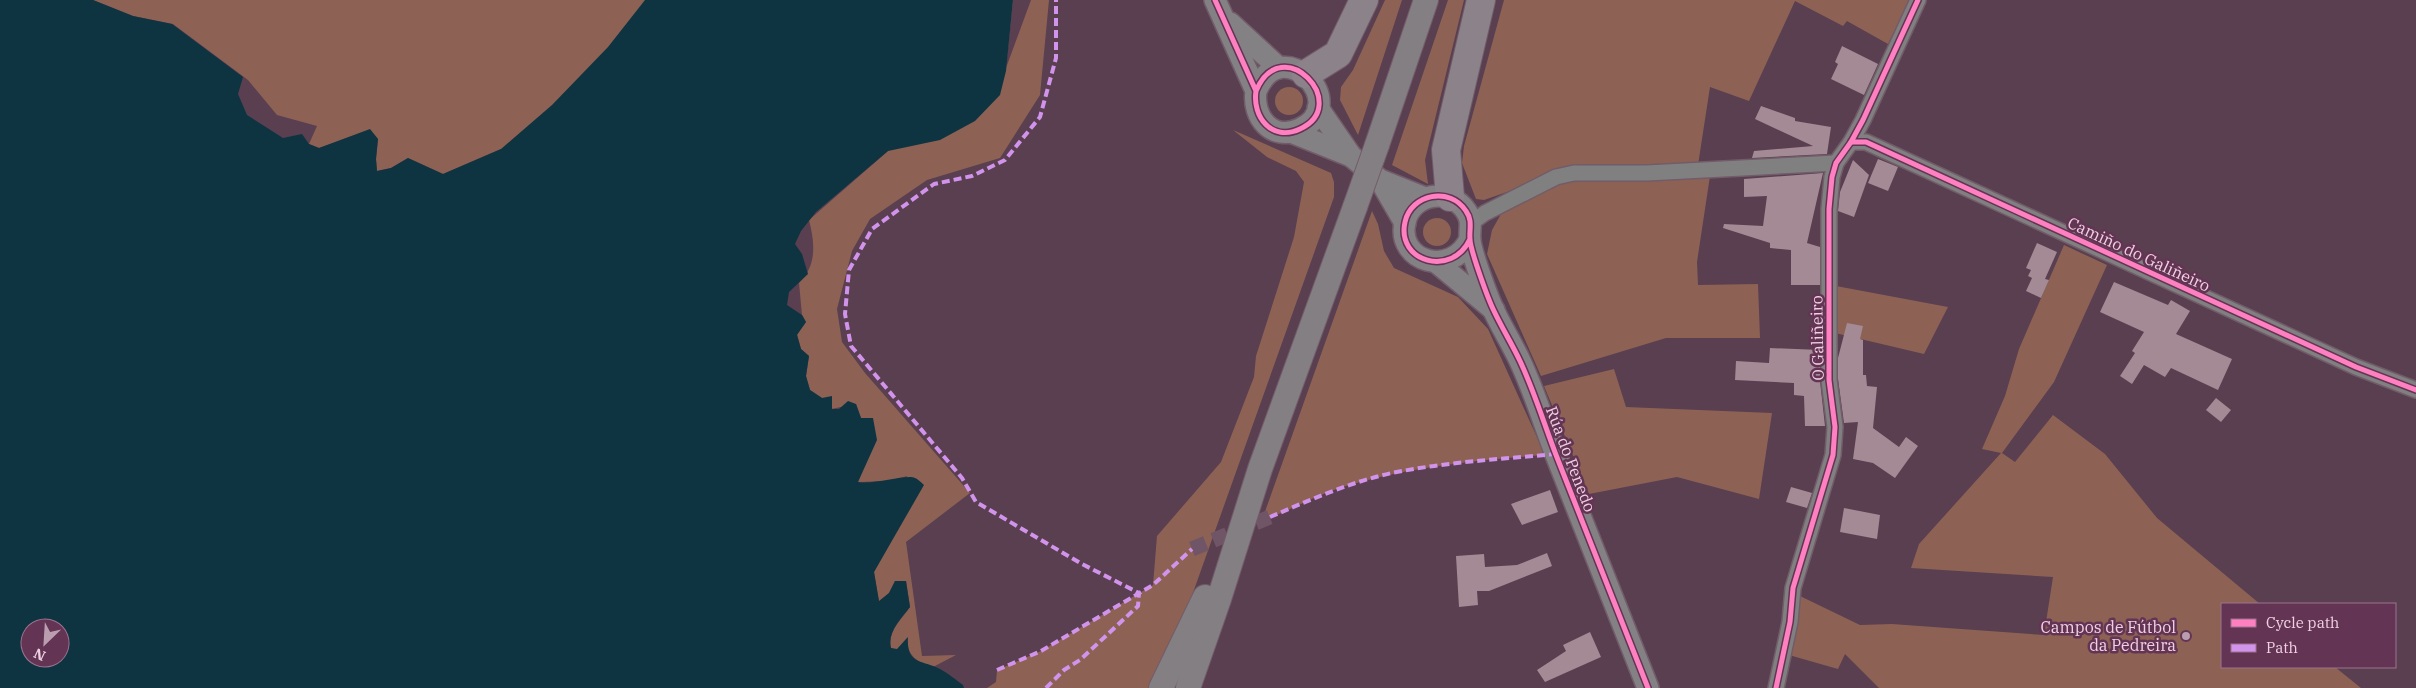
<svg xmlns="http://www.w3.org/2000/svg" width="2416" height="688" viewBox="0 0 2416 688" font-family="'IBM Plex Serif',serif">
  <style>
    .green { fill: #8d6254 }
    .water { fill: #0f3441; fill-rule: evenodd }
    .building { fill: #a38a95 }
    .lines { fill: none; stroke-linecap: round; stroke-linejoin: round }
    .street-tunnel { stroke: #705566; stroke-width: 15; stroke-dasharray: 15 8; stroke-linecap: butt }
    .street-casing { stroke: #725c6a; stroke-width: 18 }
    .secondary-casing { stroke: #725c6a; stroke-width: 24 }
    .primary-casing { stroke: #725c6a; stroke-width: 26 }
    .highway-casing { stroke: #725c6a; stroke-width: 30 }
    .street { stroke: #818081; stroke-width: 15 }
    .secondary { stroke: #848184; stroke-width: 21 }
    .primary { stroke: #847f83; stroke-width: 24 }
    .highway { stroke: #8c838a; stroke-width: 28 }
    .primary-bridge-casing { stroke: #725c6a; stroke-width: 26; stroke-linecap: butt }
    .primary-bridge { stroke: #847f83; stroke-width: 24 }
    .quiet { stroke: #d193ec; stroke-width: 4; stroke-dasharray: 8 4; stroke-linecap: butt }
    .cycleway-casing { stroke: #643454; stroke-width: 8 }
    .cycleway { stroke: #ff80c0; stroke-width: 5 }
    .poi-dot { fill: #ba9eb0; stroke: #643454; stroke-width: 2 }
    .labels { text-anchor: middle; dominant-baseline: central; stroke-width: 5; stroke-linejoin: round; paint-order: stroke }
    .street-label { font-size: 16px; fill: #efd1e3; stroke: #643454 }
    .poi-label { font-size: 16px; fill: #efd1e3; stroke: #643454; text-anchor: end }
  </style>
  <rect width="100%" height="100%" fill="#593f50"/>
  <g class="green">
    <path d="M93,0h920l-7,68 25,-68h18l-9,95 -40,63 -73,22 -57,39 -18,32 -15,58 5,33 23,31 105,120 -64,49 16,114 34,-1 -23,12c-16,-5 -26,-11 -26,-29l-10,12 -6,-2c-4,-16 10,-28 19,-41l-4,-26h-11l-6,12 -10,9 -5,-30 15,-27 18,-69 -17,5 -32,1 3,-8v-56l-5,-14 -25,5 -9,-11 -12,-8 -4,-14 3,-20 -8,-7 -4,-15 9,-12 -4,-7 -3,-32c18,-18 16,-39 10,-63l79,-69 -387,-2 -58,25 -35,-16 -17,10 -14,3 -1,-12 2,-20 -8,-9 -51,18 -10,-4 8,-18 -40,-11 -29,-35 -75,-56 -40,-8z"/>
    <polygon points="1385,0 1402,0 1358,135 1340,100 1341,87 1353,70"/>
    <polygon points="1448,0 1464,0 1425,160 1428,184 1392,165"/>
    <polygon points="1504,0 1910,0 1888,44 1847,21 1843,26 1795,1 1749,101 1710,87 1698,165 1573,167 1507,192 1484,200 1476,199 1462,163 1464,146"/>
    <circle cx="1289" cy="101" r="14"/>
    <polygon points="1233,130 1331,173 1334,182 1334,197 1179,632 1150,688 987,688 996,682 997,670 1041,651 1153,585 1157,536 1221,462 1254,377 1256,356 1294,237 1304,182 1296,171 1267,157"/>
    <polygon points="1710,176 1697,262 1698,285 1758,284 1760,338 1666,338 1541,376 1487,254 1492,230 1501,214 1559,183 1575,179"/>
    <path d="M1372,211l6,13 6,27 10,17 64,29 30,32 57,126c-70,5 -139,12 -206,33 -27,9 -51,24 -77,32z"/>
    <circle cx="1437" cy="232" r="14"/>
    <polygon points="2064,245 2107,265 2054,382 2002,453 2015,462 2053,415 2105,454 2157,518 2260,604 2222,604 2222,667 2335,667 2361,688 1879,688 1845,654 1838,669 1789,655 1800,596 1860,625 1892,624 2044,635 2053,577 1911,568 1919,544 2001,453 1982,449 2005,396 2019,349"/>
    <polygon points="1836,286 1948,307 1924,354 1835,333"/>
    <polygon points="1614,369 1626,407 1772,413 1759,499 1677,477 1589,494 1544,386"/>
  </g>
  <path class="water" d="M0,0h93l40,16 39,8 71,53 -5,17 9,21 36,23 19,-4 7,10 10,4 51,-19 8,10 -2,20 1,12 14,-3 17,-10 35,16 58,-25 51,-44 56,-58 37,-47h368l-7,71 -6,24 -25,26 -35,19 -52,11 -72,61 -15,19 -6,13 7,10 6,20 -19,18 -2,13 15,10 4,7 -9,13 4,14 8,7 -3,20 4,14 12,8 10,-2v13h7l9,-8 8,3 5,14h12l4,22 -19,42c16,3 49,-8 57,-4 3,1 7,5 9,7l-50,87 5,29 10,-8 6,-12h11l4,26c-9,12 -23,25 -19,41l6,1 11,-12c-2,28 15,23 32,32 8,4 16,11 23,16l1,3h-964zM30,628h30v30h-30z"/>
  <g class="building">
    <polygon points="1842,46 1878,64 1864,95 1831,79 1838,64 1835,62"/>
    <polygon points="1761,106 1795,118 1795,121 1831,127 1827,154 1752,158 1754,151 1813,146 1755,119"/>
    <polygon points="1878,159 1898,167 1888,191 1868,183"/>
    <polygon points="1853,160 1869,175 1854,217 1838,211 1840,192"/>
    <polygon points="1823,173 1807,243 1820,247 1820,285 1791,285 1791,250 1770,248 1770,243 1723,228 1724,224 1763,226 1767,196 1744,197 1744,179"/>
    <polygon points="2037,243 2057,252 2045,279 2049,280 2041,298 2026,291 2032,278 2028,276 2031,270 2026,268"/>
    <polygon points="2114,282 2168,305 2171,300 2190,311 2176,334 2232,359 2218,390 2171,368 2165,377 2144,365 2132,384 2120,376 2135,353 2132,351 2144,332 2100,312"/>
    <polygon points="1847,323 1863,326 1860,339 1863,340 1863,375 1866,375 1867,386 1877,387 1873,428 1899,447 1906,437 1918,446 1895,478 1873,463 1853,459 1858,422 1844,423 1838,379 1838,358"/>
    <polygon points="1770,348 1820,350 1820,381 1825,426 1805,426 1804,396 1794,395 1794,383 1735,380 1736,361 1769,363"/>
    <polygon points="2216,398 2231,410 2221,422 2206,410"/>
    <polygon points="1791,487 1812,493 1807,508 1786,502"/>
    <polygon points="1550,490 1558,512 1522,525 1511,504"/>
    <polygon points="1844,508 1880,515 1877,539 1840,532"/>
    <polygon points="1547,553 1552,566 1489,591 1477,591 1478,605 1459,607 1456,556 1484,554 1485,567 1517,565"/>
    <polygon points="1590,632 1601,657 1545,682 1537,670 1566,651 1563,645"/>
  </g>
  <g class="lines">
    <polyline class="street-tunnel" points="1192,549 1270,517"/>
    <g class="street-casing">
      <g id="street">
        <polyline points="1851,142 1866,142 2356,367 2416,390"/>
        <polyline points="1471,223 1485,213 1556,177 1574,173 1647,173 1836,163"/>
        <polyline points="1776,688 1790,622 1793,588 1833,455 1835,427 1829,380 1829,209 1832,177 1836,163 1851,142 1863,120 1918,0"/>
      </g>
    </g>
    <g class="secondary-casing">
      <g id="secondary">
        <path d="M1215,0l41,91c-4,26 16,51 44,38 53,-24 -18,-100 -44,-38"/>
        <polyline points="1230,23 1279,68"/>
        <polyline points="1318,108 1351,156 1380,180 1425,198"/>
        <polyline points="1291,132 1351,156"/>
        <polyline points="1380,180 1405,223"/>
        <path d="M1470,239c-18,39 -74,23 -65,-17 6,-28 45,-36 61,-11 7,10 3,18 4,29 1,12 18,59 24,71 8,17 18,33 26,50 15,32 25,66 38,99 30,76 60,152 90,228"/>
        <polyline points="1436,262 1494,310"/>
      </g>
    </g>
    <g class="primary-casing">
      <g id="primary">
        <polyline points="1377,145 1426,0"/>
        <polyline points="1161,688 1205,597"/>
        <polyline points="1188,688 1219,599 1260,469 1355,207"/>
      </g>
    </g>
    <g class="highway-casing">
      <g id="highway">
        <polyline points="1306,74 1338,54 1364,0"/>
        <polyline points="1450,197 1446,150 1481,0"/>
      </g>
    </g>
    <use href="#street" class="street"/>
    <use href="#secondary" class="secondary"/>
    <use href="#primary" class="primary"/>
    <use href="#highway" class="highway"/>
    <g class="primary-bridge-casing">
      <polyline id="primary-bridge" points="1355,207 1377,145"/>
    </g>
    <use href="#primary-bridge" class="primary-bridge"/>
    <g class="quiet">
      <path d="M1270,517c40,-17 80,-35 122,-44 54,-11 109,-14 164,-19"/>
      <polyline points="997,670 1041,651 1153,585 1192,549"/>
      <polyline points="1046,688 1064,670 1080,660 1138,606 1139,593 1082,564 976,502 962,478 851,346 845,314 849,270 872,229 934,184 972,176 1005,160 1040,117 1056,58 1056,0"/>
    </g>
    <g class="cycleway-casing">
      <g id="cycleway">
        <path d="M1215,0l41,91c-4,26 16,51 44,38 53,-24 -18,-100 -44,-38"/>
        <polyline points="1851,142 1866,142 2356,367 2416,390"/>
        <path d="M1470,239c-18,39 -74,23 -65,-17 6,-28 45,-36 61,-11 7,10 3,18 4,29 1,12 18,59 24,71 8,17 18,33 26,50 15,32 25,66 38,99 30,76 60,152 90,228"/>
        <polyline points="1776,688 1790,622 1793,588 1833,455 1835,427 1829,380 1829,209 1832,177 1836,163 1851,142 1863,120 1918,0"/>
      </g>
    </g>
    <use href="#cycleway" class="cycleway"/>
  </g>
  <circle class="poi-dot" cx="2186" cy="636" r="5"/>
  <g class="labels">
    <g class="street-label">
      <text transform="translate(2139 254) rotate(25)">Camiño do Galiñeiro</text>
      <text transform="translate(1817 338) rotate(-91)">O Galiñeiro</text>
      <text transform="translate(1571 459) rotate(69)">Rúa do Penedo</text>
    </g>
    <g class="poi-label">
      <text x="2176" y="627">Campos de Fútbol<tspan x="2176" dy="18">da Pedreira</tspan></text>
    </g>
  </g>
  <rect x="2221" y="603" width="175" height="65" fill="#643454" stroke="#9c738d"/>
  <rect x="2231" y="619" width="25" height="8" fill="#ff80c0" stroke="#9c738d"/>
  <text x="2266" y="628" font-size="15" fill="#efd1e3">Cycle path</text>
  <rect x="2231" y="644" width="25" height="8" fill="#d193ec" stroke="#9c738d"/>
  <text x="2266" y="653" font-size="15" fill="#efd1e3">Path</text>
  <g transform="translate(45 643) rotate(205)"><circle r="24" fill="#643454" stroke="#9c738d"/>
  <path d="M0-4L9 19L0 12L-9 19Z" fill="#ba9eb0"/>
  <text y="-8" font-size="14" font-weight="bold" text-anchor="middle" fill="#efd1e3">N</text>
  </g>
</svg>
